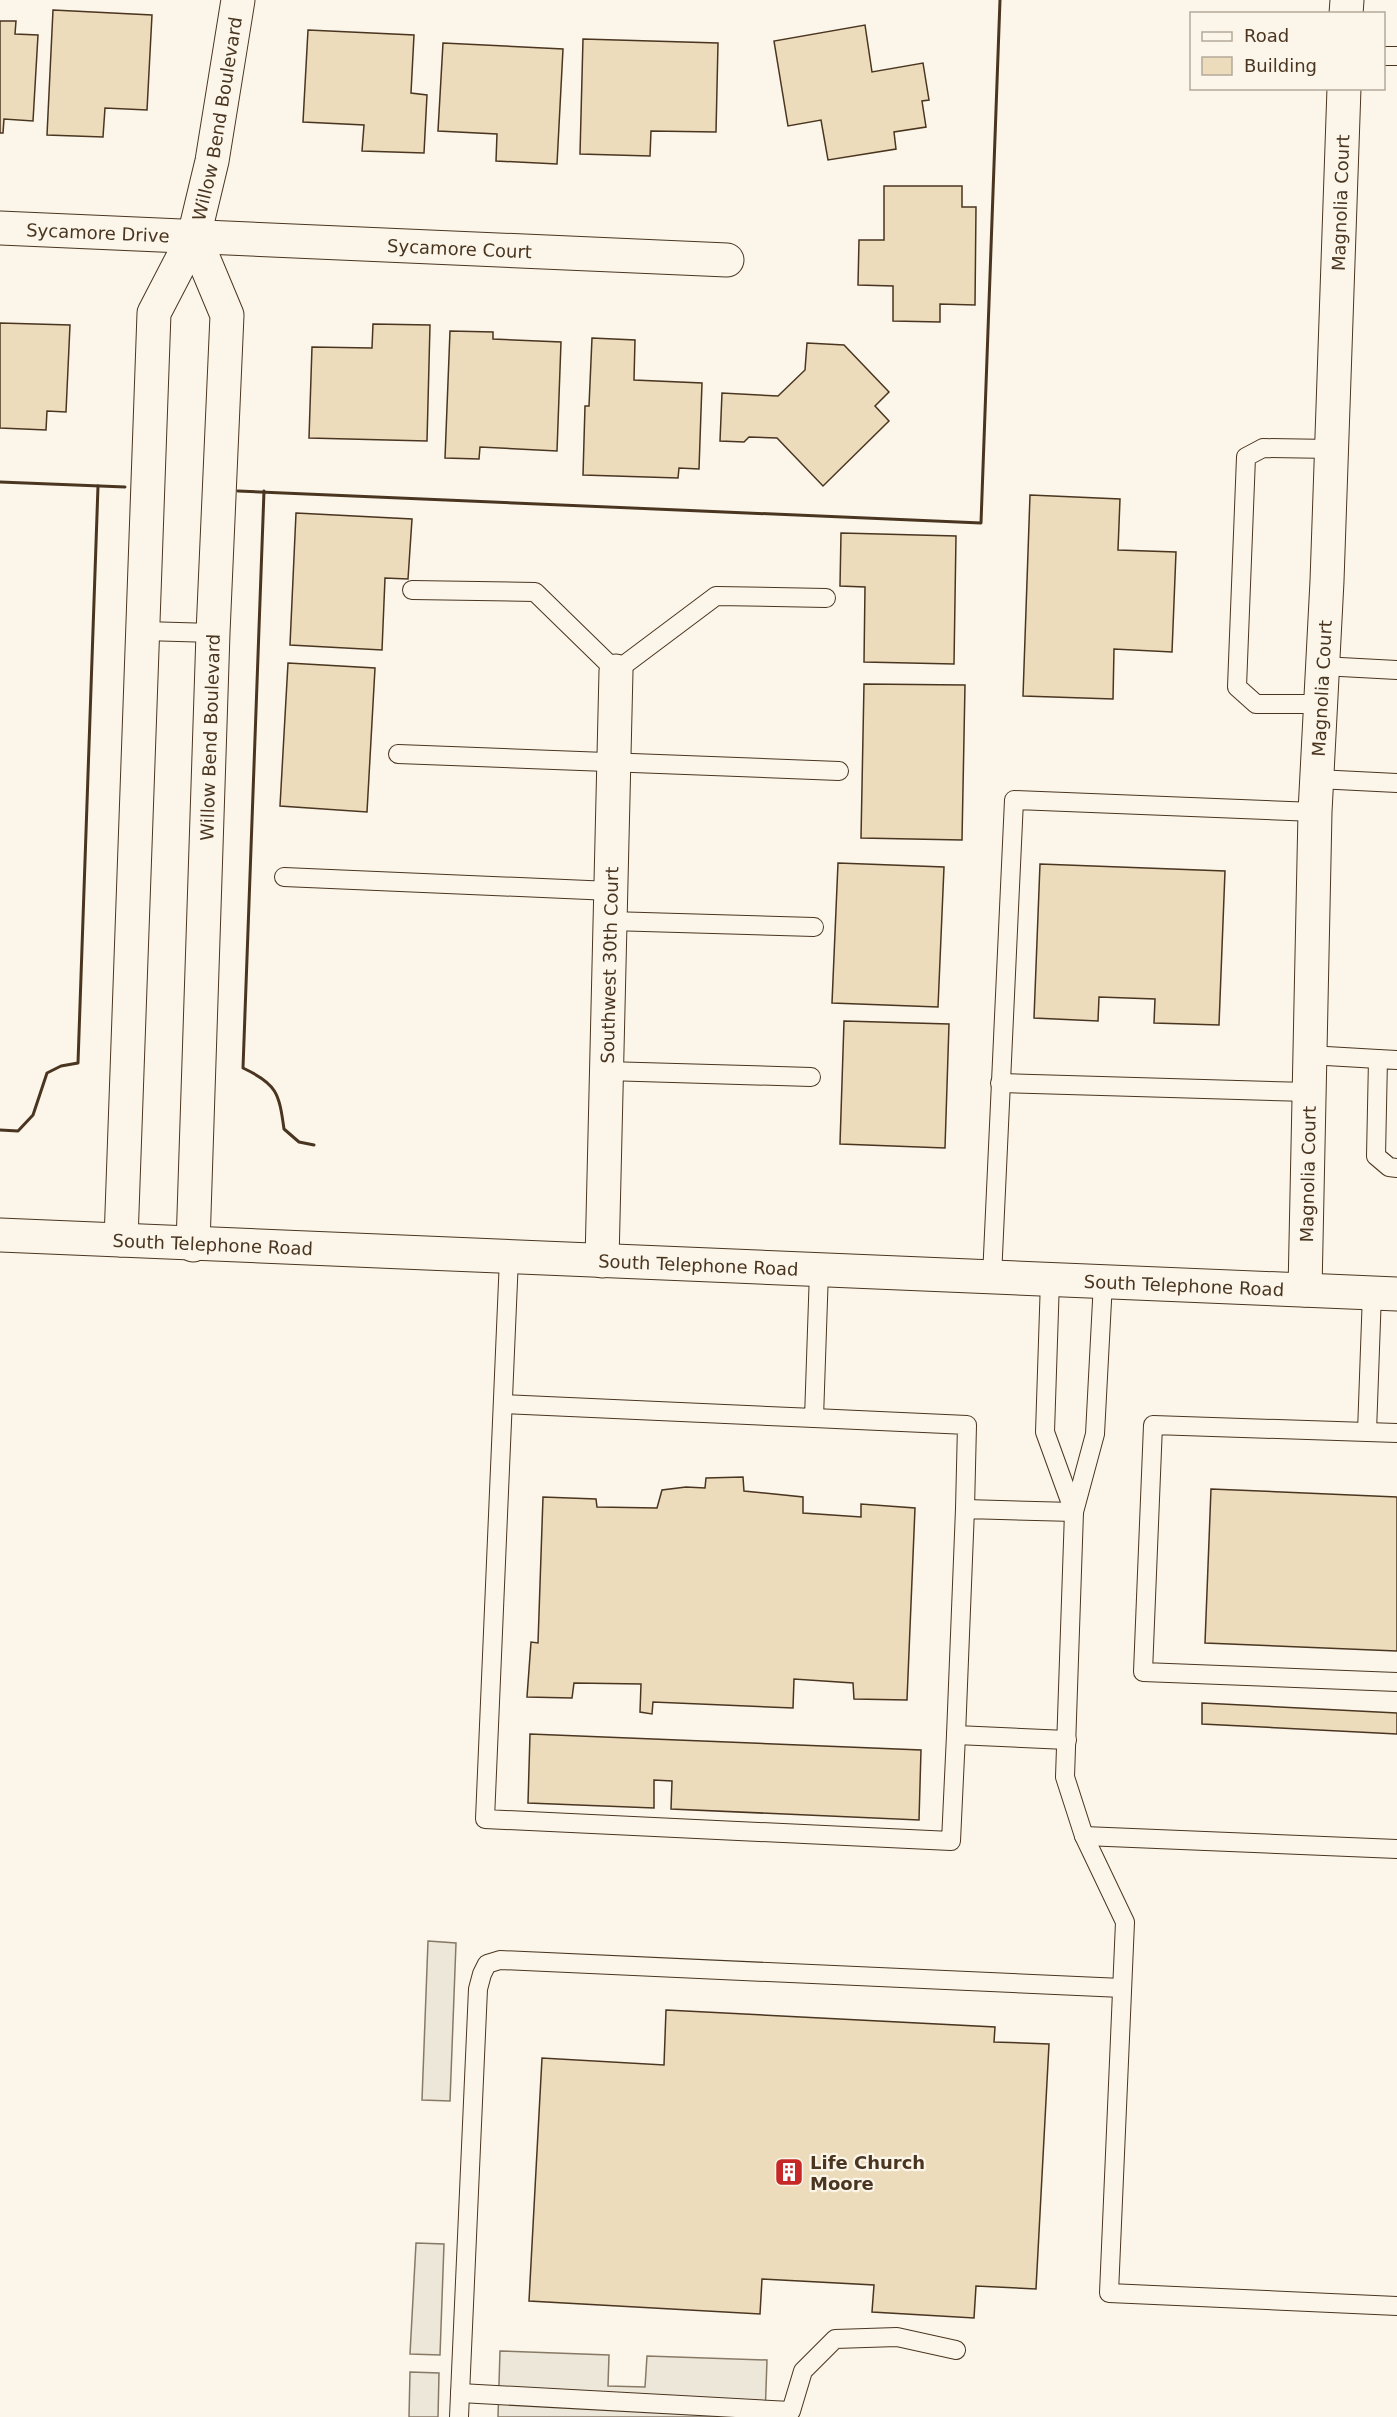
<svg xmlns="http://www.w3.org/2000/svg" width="1397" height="2417" viewBox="0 0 1397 2417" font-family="'DejaVu Sans',sans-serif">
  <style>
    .parking { fill: #ede7d9; stroke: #887966; stroke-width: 1.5 }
    .building { fill: #ecdcbc; stroke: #4a3520; stroke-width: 1.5 }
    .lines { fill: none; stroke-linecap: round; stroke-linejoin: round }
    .lane-casing { stroke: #4a3520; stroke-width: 20 }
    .street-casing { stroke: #4a3520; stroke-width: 35 }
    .secondary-casing { stroke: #4a3520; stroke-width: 35 }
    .lane { stroke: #fbf6e9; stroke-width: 18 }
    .street { stroke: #fbf6e9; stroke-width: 33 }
    .secondary { stroke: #fbf6e9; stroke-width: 33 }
    .wall { stroke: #4a3520; stroke-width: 3 }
    .labels { text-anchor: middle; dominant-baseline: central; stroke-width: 4.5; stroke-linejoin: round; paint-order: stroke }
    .street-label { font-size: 18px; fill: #4a3520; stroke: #fbf6e9 }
    .poi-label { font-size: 18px; font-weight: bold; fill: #4a3520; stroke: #fbf6e9; text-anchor: start }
  </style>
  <rect width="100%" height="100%" fill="#fbf6e9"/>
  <g class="parking">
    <polygon points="428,1941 456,1943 450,2101 422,2100"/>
    <polygon points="416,2243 444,2244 440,2355 410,2354"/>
    <polygon points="500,2351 609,2355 608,2386 645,2387 647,2356 767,2360 765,2417 498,2417"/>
    <polygon points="410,2372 439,2373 438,2417 409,2417"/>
  </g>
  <g class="building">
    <polygon points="53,10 152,15 147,110 105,108 103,137 47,135"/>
    <polygon points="0,21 16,21 15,34 38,35 33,121 4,119 3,133 0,133"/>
    <polygon points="865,25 872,72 923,63 929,100 922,101 926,127 894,132 896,149 828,160 821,120 788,126 774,41"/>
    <polygon points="308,30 414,35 411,93 427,95 424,153 362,151 364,125 303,122"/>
    <polygon points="583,39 718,43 716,132 651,131 650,156 580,154"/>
    <polygon points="443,43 563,49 557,164 496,161 497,134 438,131"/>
    <polygon points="884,186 962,186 962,207 976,207 975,305 940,304 940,322 893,321 893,286 858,285 859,240 884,240"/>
    <polygon points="0,323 70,325 66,412 47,411 46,430 0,428"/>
    <polygon points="373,324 430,325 427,441 309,438 312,347 372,348"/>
    <polygon points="450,331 493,332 493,339 561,342 557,451 480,447 479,459 445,458"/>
    <polygon points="592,338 635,340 634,380 702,383 699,469 679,468 678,478 583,475 585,406 589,406"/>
    <polygon points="807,343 844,345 889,392 875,406 889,421 823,486 777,438 749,437 744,442 720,441 722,393 778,396 805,370"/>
    <polygon points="1030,495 1120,499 1118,550 1176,552 1172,652 1114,649 1113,699 1023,696"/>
    <polygon points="296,513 412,519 408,579 385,578 382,650 290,645"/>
    <polygon points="841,533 956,536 954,664 864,662 865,587 840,586"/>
    <polygon points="288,663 375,668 367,812 280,806"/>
    <polygon points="864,684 965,685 962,840 861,838"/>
    <polygon points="838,863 944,867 938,1007 832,1003"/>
    <polygon points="1040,864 1225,871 1219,1025 1154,1023 1155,999 1099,997 1098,1021 1034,1018"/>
    <polygon points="844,1021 949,1024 945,1148 840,1144"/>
    <polygon points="743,1477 744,1491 803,1497 803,1513 861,1517 861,1504 915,1508 907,1700 854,1699 853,1683 794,1679 793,1708 653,1702 652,1714 640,1712 641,1684 574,1683 572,1698 527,1697 531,1642 538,1643 543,1497 596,1499 597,1507 657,1508 662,1490 686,1487 705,1488 706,1478"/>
    <polygon points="1211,1489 1397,1497 1397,1651 1205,1643"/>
    <polygon points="1202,1703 1397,1713 1397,1734 1202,1724"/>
    <polygon points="530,1734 921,1750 919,1820 671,1809 672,1781 654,1780 654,1808 528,1803"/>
    <polygon points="666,2010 995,2027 994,2042 1049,2044 1036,2289 976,2286 974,2318 872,2312 874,2285 762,2279 760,2314 529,2301 542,2058 664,2065"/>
  </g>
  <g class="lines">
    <g class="lane-casing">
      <g id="lane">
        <polyline points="1384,56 1397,56"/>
        <polyline points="412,590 535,592 616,671 716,596 826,598"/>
        <polyline points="144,631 213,633"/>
        <polyline points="1322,666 1397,670"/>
        <polyline points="1320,704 1256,704 1237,687 1246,457 1263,448 1332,449"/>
        <polyline points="398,754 839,771"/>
        <polyline points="1317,779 1397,783"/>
        <polyline points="284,877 611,891"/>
        <polyline points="610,921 814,927"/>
        <polyline points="1309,1055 1378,1059"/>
        <polyline points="1397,1060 1378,1059 1376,1156 1389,1167 1397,1168"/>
        <polyline points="606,1071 811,1077"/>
        <polyline points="1000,1083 1308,1092"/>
        <polyline points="509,1258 485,1819 951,1841 956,1735"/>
        <polyline points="992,1277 1014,800 1315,812"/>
        <polyline points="1050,1280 1045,1432 1074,1512"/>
        <polyline points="1103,1282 1095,1434 1074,1512 1065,1777 1084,1836 1125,1922 1109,2293 1397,2306"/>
        <polyline points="503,1404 814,1418 819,1271"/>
        <polyline points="814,1418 967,1425 965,1509"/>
        <polyline points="1367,1432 1372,1293"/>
        <polyline points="1397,1433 1153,1425 1143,1672 1397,1682"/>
        <polyline points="1067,1740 956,1735 965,1509 1074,1512"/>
        <polyline points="1084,1836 1397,1849"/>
        <polyline points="460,2393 791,2411 803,2371 835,2339 897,2337 956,2350"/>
        <polyline points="459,2417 478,1989 482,1974 487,1964 500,1960 1122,1988"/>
      </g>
    </g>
    <g class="street-casing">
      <g id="street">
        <polyline points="1346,14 1347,0"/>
        <path id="s1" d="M0,228l727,32"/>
        <path id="s2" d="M121,1240l33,-927 40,-77 18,-75 26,-161"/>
        <path id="s3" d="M193,1245l20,-612 14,-318 -33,-79"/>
        <path id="s4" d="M602,1261l14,-590"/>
        <path id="s5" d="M1305,1290l10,-478 12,-231 17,-493"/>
      </g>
    </g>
    <g class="secondary-casing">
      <g id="secondary">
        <path id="s6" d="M0,1235l1397,59"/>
      </g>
    </g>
    <use href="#lane" class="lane"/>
    <use href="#street" class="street"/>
    <use href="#secondary" class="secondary"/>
    <g class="wall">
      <polyline points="0,482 125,487"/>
      <polyline points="238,491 981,523 1000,0"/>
      <path d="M264,491l-21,577c34,16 36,25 41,61l15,13 15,3"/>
      <polyline points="0,1130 18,1131 33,1115 47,1073 61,1066 78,1063 98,486"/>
    </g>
  </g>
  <defs>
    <g id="building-square" transform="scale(1.5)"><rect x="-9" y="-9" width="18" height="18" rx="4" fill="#c62828" stroke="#fbf6e9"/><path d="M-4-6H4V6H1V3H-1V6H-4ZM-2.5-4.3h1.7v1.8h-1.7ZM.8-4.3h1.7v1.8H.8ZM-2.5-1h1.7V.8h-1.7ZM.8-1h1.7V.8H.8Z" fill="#fff"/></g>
  </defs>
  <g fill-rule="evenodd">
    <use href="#building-square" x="789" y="2172"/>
  </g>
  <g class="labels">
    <g class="street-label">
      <text stroke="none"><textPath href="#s2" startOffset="1134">Willow Bend Boulevard</textPath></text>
      <text stroke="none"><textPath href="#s5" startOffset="1088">Magnolia Court</textPath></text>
      <text stroke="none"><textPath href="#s1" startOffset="98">Sycamore Drive</textPath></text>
      <text stroke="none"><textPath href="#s1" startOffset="460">Sycamore Court</textPath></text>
      <text stroke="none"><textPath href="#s5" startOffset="602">Magnolia Court</textPath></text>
      <text stroke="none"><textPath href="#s3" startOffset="508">Willow Bend Boulevard</textPath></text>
      <text stroke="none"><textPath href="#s4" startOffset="296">Southwest 30th Court</textPath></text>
      <text stroke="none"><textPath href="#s5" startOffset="116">Magnolia Court</textPath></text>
      <text stroke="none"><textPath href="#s6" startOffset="213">South Telephone Road</textPath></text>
      <text stroke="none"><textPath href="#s6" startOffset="699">South Telephone Road</textPath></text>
      <text stroke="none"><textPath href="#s6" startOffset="1185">South Telephone Road</textPath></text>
    </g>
    <g class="poi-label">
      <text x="810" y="2162">Life Church<tspan x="810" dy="21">Moore</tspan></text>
    </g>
  </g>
  <rect x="1190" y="12" width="195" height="78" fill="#fbf6e9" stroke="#b4a999" stroke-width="1.5"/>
  <rect x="1202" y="32" width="30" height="9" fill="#fbf6e9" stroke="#b4a999" stroke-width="1.5"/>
  <text x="1244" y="42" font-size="18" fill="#4a3520">Road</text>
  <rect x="1202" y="57" width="30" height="18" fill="#ecdcbc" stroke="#b4a999" stroke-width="1.5"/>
  <text x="1244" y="72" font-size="18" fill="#4a3520">Building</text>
</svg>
